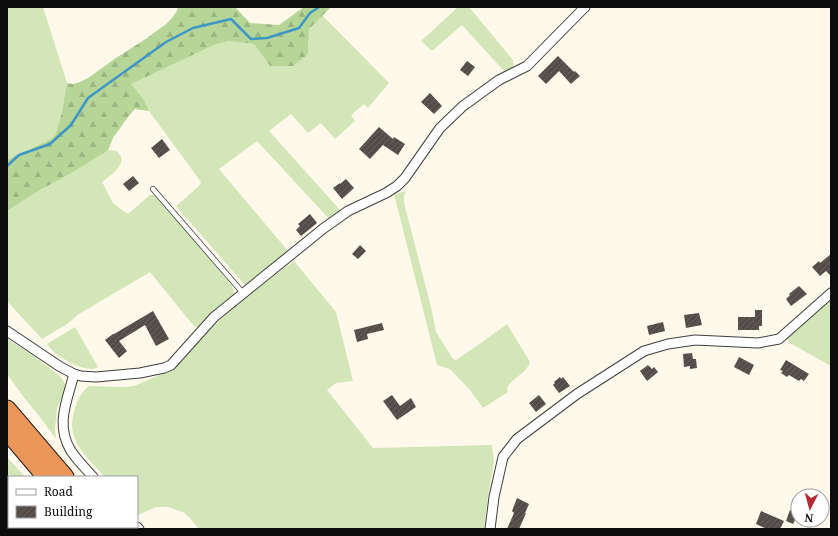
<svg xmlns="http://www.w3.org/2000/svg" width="838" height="536" viewBox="0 0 838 536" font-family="'Noto Serif',serif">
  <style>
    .grass { fill: #d2e6b7 }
    .forest { fill: url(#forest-firs) }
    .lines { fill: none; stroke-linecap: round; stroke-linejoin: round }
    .stream { stroke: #3d96c6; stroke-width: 2.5 }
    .building { fill: url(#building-hatch) }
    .lane-casing { stroke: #3f3f3f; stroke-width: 6 }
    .street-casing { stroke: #3f3f3f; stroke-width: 11 }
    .highway-casing { stroke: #1d1d1d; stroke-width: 19 }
    .lane { stroke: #fff; stroke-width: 4.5 }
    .street { stroke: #fff; stroke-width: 9 }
    .highway { stroke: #ed965a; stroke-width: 17 }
  </style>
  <defs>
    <pattern id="forest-firs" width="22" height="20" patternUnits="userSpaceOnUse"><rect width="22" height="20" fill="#b6d697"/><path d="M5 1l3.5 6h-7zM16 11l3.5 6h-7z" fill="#9bb681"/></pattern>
    <pattern id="building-hatch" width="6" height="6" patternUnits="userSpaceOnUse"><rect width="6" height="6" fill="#544c48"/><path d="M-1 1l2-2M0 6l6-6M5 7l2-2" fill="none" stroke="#68615e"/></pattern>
  </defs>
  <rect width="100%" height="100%" fill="#fef9eb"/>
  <g class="grass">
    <polygon points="7,7 43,7 67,83 61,116 55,135 51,139 7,160"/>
    <polygon points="458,7 469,7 513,60 514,68 505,72 462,25 432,51 421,41"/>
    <polygon points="322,15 389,83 368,108 364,104 351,115 355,121 335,139 321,123 308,133 291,114 269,131 341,211 330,220 257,141 219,169 288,251 249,283 245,285 176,206 199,186 201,182 149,111 144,100 130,84 214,45 228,41 254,44 270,66 308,54 309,29"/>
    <path d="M107,150l10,1c0,1 4,5 4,5 4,10 -13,21 -19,26l11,21 13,10h3l21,-18h3l4,2 13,14 62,75 2,8 -15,12 -21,22 -5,-3 -43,-53 -71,42 -12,10 -25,15 -35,-38v-90l33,-21 30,-16z"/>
    <path d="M406,191l-2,5v7l27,104 5,25 15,24 2,3 3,1 25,-17 26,-19 23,38c-4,12 -17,15 -23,26l1,4 -25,16 -14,-19 -19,-20 -13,-4 -43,-171z"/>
    <path d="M294,261l42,51 17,69 -17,2 -9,7 46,58 119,-3 2,17 -6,35 -4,32h-285l-9,-11 -7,-6 -15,-5h-12l-18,8 -1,-2v-36h-32c-13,-14 -33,-32 -33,-52 0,-4 1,-9 2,-13 2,-10 7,-20 15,-26l34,1 11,-1 28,-12 15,-9 32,-35 26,-24z"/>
    <polygon points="831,298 831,366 788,342 787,337"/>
    <path d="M75,327l23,40c-9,7 -34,-7 -42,-13 -3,-3 -6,-6 -9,-10z"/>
    <polygon points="7,339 31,354 60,376 64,382 66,387 57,409 55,429 56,439 40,417 25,399 7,374"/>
    <polygon points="7,457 25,477 9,477 9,527 43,527 45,529 7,529"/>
  </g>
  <polygon class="forest" points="178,7 235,7 250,23 279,25 304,7 331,7 309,29 308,54 293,66 270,66 254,44 228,41 214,45 131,84 144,100 149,111 135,109 127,118 116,134 114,136 108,150 70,174 40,190 7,211 7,160 51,139 55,135 61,116 67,83 73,84 80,82 88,78 116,58 147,38 155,32 165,25 172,18 177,11"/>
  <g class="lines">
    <polyline class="stream" points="7,166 19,155 50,144 71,125 88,98 166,42 193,28 231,19 251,39 267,38 299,28 310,13 319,7"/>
  </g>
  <g class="building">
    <polygon points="558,56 574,72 575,71 580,76 571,84 559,71 546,84 538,76"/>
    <polygon points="467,61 475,67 468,76 460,70"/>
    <polygon points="430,93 442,106 434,114 421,102"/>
    <polygon points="379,127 393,139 394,137 405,144 398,155 383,145 370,159 359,149"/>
    <polygon points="162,139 170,150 159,158 151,148"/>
    <polygon points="133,176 139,183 129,191 123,184"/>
    <polygon points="346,179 354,188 342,199 333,188 340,183 340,184"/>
    <polygon points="310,214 317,223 301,236 296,230 300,226 298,224"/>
    <polygon points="360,245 366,251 358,259 352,254"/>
    <polygon points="831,254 831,276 826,271 820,276 812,267 819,261 820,263"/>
    <polygon points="799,286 807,294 791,306 786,299 790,295 789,294"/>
    <polygon points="755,310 762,310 762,326 759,326 759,330 738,330 738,317 755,317"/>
    <polygon points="153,311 169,339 156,346 145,325 119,341 127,351 119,358 105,340 113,334 114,334"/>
    <polygon points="699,313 702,325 686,328 684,315"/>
    <polygon points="663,322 665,331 649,335 647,326"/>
    <polygon points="382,323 384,330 367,334 368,339 357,342 354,330"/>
    <polygon points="692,353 693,359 696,359 697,368 690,369 690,366 684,367 683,354"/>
    <polygon points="739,357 754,365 749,375 734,367"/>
    <polygon points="786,360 809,374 804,381 801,379 799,381 789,375 787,377 781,373 783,371 780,370"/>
    <polygon points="648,365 652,369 654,367 658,372 647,381 640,371"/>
    <polygon points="560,377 561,379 563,377 570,386 559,393 553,385 555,383 554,382"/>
    <polygon points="392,395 400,406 411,398 416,407 397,420 383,401"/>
    <polygon points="539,395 546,404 536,412 529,403"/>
    <polygon points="517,498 529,504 525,513 526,513 519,529 507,529 514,513 512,511"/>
    <polygon points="790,510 798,514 793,524 786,521"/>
    <polygon points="761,511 784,521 780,529 767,529 756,524"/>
  </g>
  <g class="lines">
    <g class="lane-casing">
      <polyline id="lane" points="153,189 243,293"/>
    </g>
    <g class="street-casing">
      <g id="street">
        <polyline points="7,331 59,366 74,374 81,376 96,377 140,373 164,368 171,365 214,317 324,228 348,211 386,193 397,186 405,178 440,128 463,106 499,80 527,66 585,7"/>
        <path d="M74,374c-7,27 -19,51 -3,77 6,9 15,18 22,26"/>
        <polyline points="137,527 139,529"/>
        <polyline points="490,529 494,497 503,457 517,439 577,394 644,351 668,344 695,340 758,343 779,339 831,293"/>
      </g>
    </g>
    <g class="highway-casing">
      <g id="highway">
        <polyline points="7,409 65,477"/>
        <polyline points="7,431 46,477"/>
        <polyline points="89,527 90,529"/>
        <polyline points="107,527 109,529"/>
      </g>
    </g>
    <use href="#lane" class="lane"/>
    <use href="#street" class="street"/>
    <use href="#highway" class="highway"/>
  </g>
  <rect width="838" height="536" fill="none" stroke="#0c0c0c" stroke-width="16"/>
  <rect x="8" y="476" width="130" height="52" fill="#ffffff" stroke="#9e9e9e"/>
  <rect x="16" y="489" width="20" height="6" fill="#ffffff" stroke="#9e9e9e"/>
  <text x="44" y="496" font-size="12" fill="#0c0c0c">Road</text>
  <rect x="16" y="506" width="20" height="12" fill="url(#building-hatch)" stroke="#9e9e9e"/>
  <text x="44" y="516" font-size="12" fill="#0c0c0c">Building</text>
  <g transform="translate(810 508) rotate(186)"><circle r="19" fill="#ffffff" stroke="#9e9e9e"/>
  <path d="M0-3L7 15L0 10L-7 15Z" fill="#b42b38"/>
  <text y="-6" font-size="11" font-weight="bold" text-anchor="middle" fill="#0c0c0c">N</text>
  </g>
</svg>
